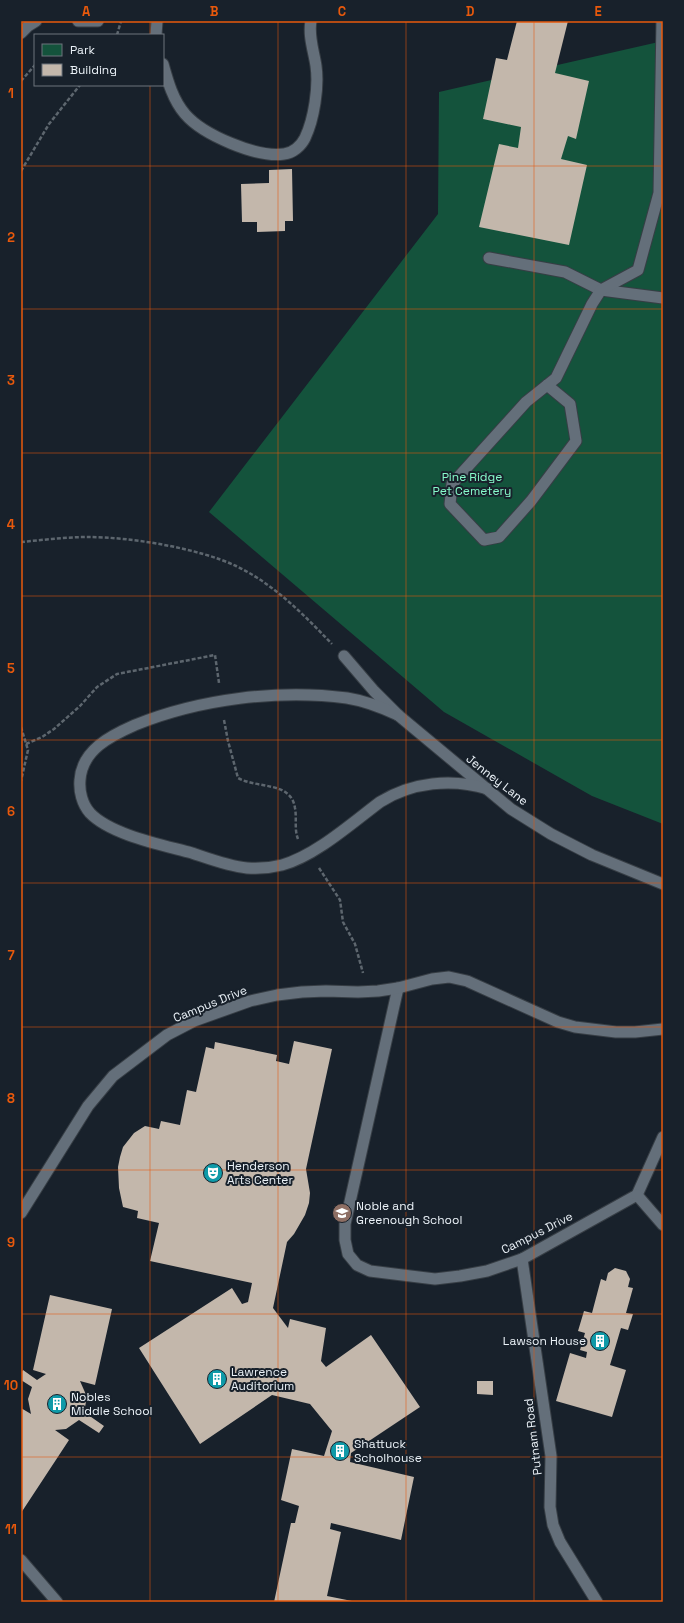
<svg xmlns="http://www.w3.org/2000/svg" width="684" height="1623" viewBox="0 0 684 1623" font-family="'Space Grotesk',sans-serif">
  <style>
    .green { fill: #14533c }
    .building { fill: #c3b7ab }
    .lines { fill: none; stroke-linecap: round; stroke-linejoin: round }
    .lane-casing { stroke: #373e45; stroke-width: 13 }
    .path { stroke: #5d666e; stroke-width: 2.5; stroke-dasharray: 4 2; stroke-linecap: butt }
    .lane { stroke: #646f7a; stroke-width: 11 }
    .grid { fill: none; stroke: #e8590c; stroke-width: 1; stroke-opacity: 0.55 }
    .labels { text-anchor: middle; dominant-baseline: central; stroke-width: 4; stroke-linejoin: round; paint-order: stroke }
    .park-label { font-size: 12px; fill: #86faca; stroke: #18212b }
    .street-label { font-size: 12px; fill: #eaf1f7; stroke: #18212b }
    .poi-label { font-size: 12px; fill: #eaf1f7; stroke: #18212b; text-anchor: start }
    .neatline { fill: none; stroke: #e8590c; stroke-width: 1.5 }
    .grid-label { font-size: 13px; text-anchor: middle; font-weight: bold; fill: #e8590c }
  </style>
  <rect width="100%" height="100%" fill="#18212b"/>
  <polygon class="green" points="663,41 663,824 592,796 444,712 209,512 438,214 439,92"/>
  <g class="building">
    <polygon points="517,21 568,21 555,73 589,81 576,139 568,136 561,159 587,165 569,245 479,227 499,144 518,148 521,127 483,119 496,58 507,60"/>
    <polygon points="292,169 293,221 285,221 285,231 257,232 257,222 242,222 241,184 269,183 269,170"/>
    <polygon points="294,1041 332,1049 306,1169 310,1193 309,1203 305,1215 294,1234 287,1242 273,1308 288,1328 290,1319 326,1328 321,1361 326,1367 371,1335 420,1407 351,1453 350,1462 414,1477 401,1540 331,1523 330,1529 341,1532 327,1596 357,1602 274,1602 291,1523 295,1523 299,1506 281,1500 292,1449 324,1456 332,1431 310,1404 272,1395 200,1444 139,1348 232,1288 242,1304 248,1302 252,1283 150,1261 159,1223 137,1218 138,1211 123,1207 119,1188 118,1167 120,1157 123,1147 134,1133 145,1126 159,1129 161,1121 180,1125 187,1090 196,1092 206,1047 214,1049 215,1042 277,1055 276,1061 289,1064"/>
    <polygon points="615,1268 626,1271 630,1279 628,1287 633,1288 626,1313 633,1314 628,1330 621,1328 610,1365 626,1370 612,1417 556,1401 570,1353 586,1358 587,1352 580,1350 585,1333 578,1331 584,1311 592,1313 601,1279 606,1281 608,1273"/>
    <polygon points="50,1295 112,1309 95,1385 80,1381 87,1397 84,1412 104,1426 99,1433 79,1420 66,1429 55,1430 69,1440 21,1513 21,1408 31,1414 28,1399 32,1387 21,1380 21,1373 23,1370 37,1380 46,1374 33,1370"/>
    <polygon points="477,1381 493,1381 493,1395 477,1394"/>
  </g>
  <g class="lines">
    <g class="lane-casing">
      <g id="lane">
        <polyline points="78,21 98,21"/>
        <polyline points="21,33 28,26 36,21"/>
        <polyline points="156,35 157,21"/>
        <path d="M163,64c5,18 10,36 22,50 18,21 72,44 99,40 9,-1 17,-8 21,-16 9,-19 14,-51 11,-72 -2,-14 -8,-30 -5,-45"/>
        <polyline points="489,258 565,272 601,290 663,298"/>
        <polyline points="547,385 570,404 576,441 531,501 499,537 484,540 450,504 452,484 526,402 556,378 592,304 601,290 638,270 659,193 662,21"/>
        <polyline points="344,656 374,691 398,715 511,809 551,834 592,855 663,884"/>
        <path d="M398,715c-17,-8 -32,-14 -51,-17 -68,-9 -148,1 -212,27 -25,11 -53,25 -55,55 -1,11 2,24 10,33 21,22 73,32 102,40 18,6 36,13 55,15 12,1 23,0 35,-3 33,-9 70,-42 98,-63 32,-20 72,-24 108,-13"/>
        <polyline points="398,988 345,1224 345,1240 348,1254 357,1265 370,1271 435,1279 460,1276 487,1271 522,1259 637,1195 663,1137"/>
        <polyline points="637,1195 663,1225"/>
        <polyline points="21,1213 88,1106 113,1076 167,1035 194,1021 250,1001 277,995 302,992 326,991 358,992 378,991 398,988 432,979 449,977 467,981 558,1022 575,1027 616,1032 635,1032 663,1029"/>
        <polyline points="522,1259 551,1456 550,1507 553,1525 560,1542 597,1602"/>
        <polyline points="21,1560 57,1602"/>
      </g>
    </g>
    <g class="path">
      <polyline points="117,35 121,21"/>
      <polyline points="21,81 35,65"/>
      <polyline points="21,171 49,124 80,85"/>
      <path d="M21,542c22,-2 45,-5 67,-5 42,0 110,11 148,29 38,18 68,49 96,78"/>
      <path d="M224,720l4,21 10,37c20,11 53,3 57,30 2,11 -1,21 3,31"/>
      <polyline points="21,727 28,750 21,781"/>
      <polyline points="26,744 42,737 54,729 80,706 97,687 117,674 215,655 219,683"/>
      <polyline points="319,868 340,900 343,922 355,944 363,973"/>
    </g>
    <use href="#lane" class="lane"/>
  </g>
  <path class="grid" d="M150,21v14M278,21v1581M406,21v1581M534,21v1581M150,85v1517M21,166h642M21,309h642M21,453h642M21,596h642M21,740h642M21,883h642M21,1027h642M21,1170h642M21,1314h642M21,1457h642"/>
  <defs>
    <g id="theatre-disc" transform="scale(1)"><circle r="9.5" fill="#0f9aa8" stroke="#18212b"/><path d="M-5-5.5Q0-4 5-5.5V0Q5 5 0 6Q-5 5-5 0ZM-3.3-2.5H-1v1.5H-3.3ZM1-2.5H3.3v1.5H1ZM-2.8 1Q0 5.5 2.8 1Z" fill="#fff"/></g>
    <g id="school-disc" transform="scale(1)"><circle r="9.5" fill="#8d6e63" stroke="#18212b"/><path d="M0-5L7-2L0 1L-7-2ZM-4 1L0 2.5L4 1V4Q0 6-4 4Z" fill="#fff"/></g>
    <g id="building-disc" transform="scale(1)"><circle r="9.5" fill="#0f9aa8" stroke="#18212b"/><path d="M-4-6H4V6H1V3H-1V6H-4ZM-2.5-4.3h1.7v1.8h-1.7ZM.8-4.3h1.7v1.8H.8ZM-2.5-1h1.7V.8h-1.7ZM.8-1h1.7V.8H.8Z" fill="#fff"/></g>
  </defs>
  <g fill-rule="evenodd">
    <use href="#theatre-disc" x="213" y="1173"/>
    <use href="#school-disc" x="342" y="1213"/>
    <use href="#building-disc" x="600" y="1341"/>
    <use href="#building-disc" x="217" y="1379"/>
    <use href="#building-disc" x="57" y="1404"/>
    <use href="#building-disc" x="340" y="1451"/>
  </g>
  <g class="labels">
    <g class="park-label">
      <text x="472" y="477">Pine Ridge<tspan x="472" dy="14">Pet Cemetery</tspan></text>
    </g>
    <g class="street-label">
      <text transform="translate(497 780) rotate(38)">Jenney Lane</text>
      <text transform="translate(210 1004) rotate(-22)">Campus Drive</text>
      <text transform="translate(537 1233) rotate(-27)">Campus Drive</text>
      <text transform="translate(533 1437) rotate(-97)">Putnam Road</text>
    </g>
    <g class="poi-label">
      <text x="227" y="1166">Henderson<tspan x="227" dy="14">Arts Center</tspan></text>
      <text x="356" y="1206">Noble and<tspan x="356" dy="14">Greenough School</tspan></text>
      <text x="586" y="1341" text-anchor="end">Lawson House</text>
      <text x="231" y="1372">Lawrence<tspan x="231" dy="14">Auditorium</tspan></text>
      <text x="71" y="1397">Nobles<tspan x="71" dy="14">Middle School</tspan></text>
      <text x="354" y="1444">Shattuck<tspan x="354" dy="14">Scholhouse</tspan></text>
    </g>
  </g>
  <rect width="684" height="1623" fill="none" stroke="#18212b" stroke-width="44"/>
  <rect x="34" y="34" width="130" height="52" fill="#18212b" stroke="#6c747d"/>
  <rect x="42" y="44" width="20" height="12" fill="#14533c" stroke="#6c747d"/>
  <text x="70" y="54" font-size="12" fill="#eaf1f7">Park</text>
  <rect x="42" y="64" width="20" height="12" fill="#c3b7ab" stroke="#6c747d"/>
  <text x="70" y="74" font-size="12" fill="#eaf1f7">Building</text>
  <rect x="22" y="22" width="640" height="1579" class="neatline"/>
  <g class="grid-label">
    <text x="86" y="16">A</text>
    <text x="214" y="16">B</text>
    <text x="342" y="16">C</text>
    <text x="470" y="16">D</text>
    <text x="598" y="16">E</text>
    <text x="11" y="98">1</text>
    <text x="11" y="242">2</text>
    <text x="11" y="385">3</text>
    <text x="11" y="529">4</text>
    <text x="11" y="673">5</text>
    <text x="11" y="816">6</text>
    <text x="11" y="960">7</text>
    <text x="11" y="1103">8</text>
    <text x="11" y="1247">9</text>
    <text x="11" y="1390">10</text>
    <text x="11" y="1534">11</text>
  </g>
</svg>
